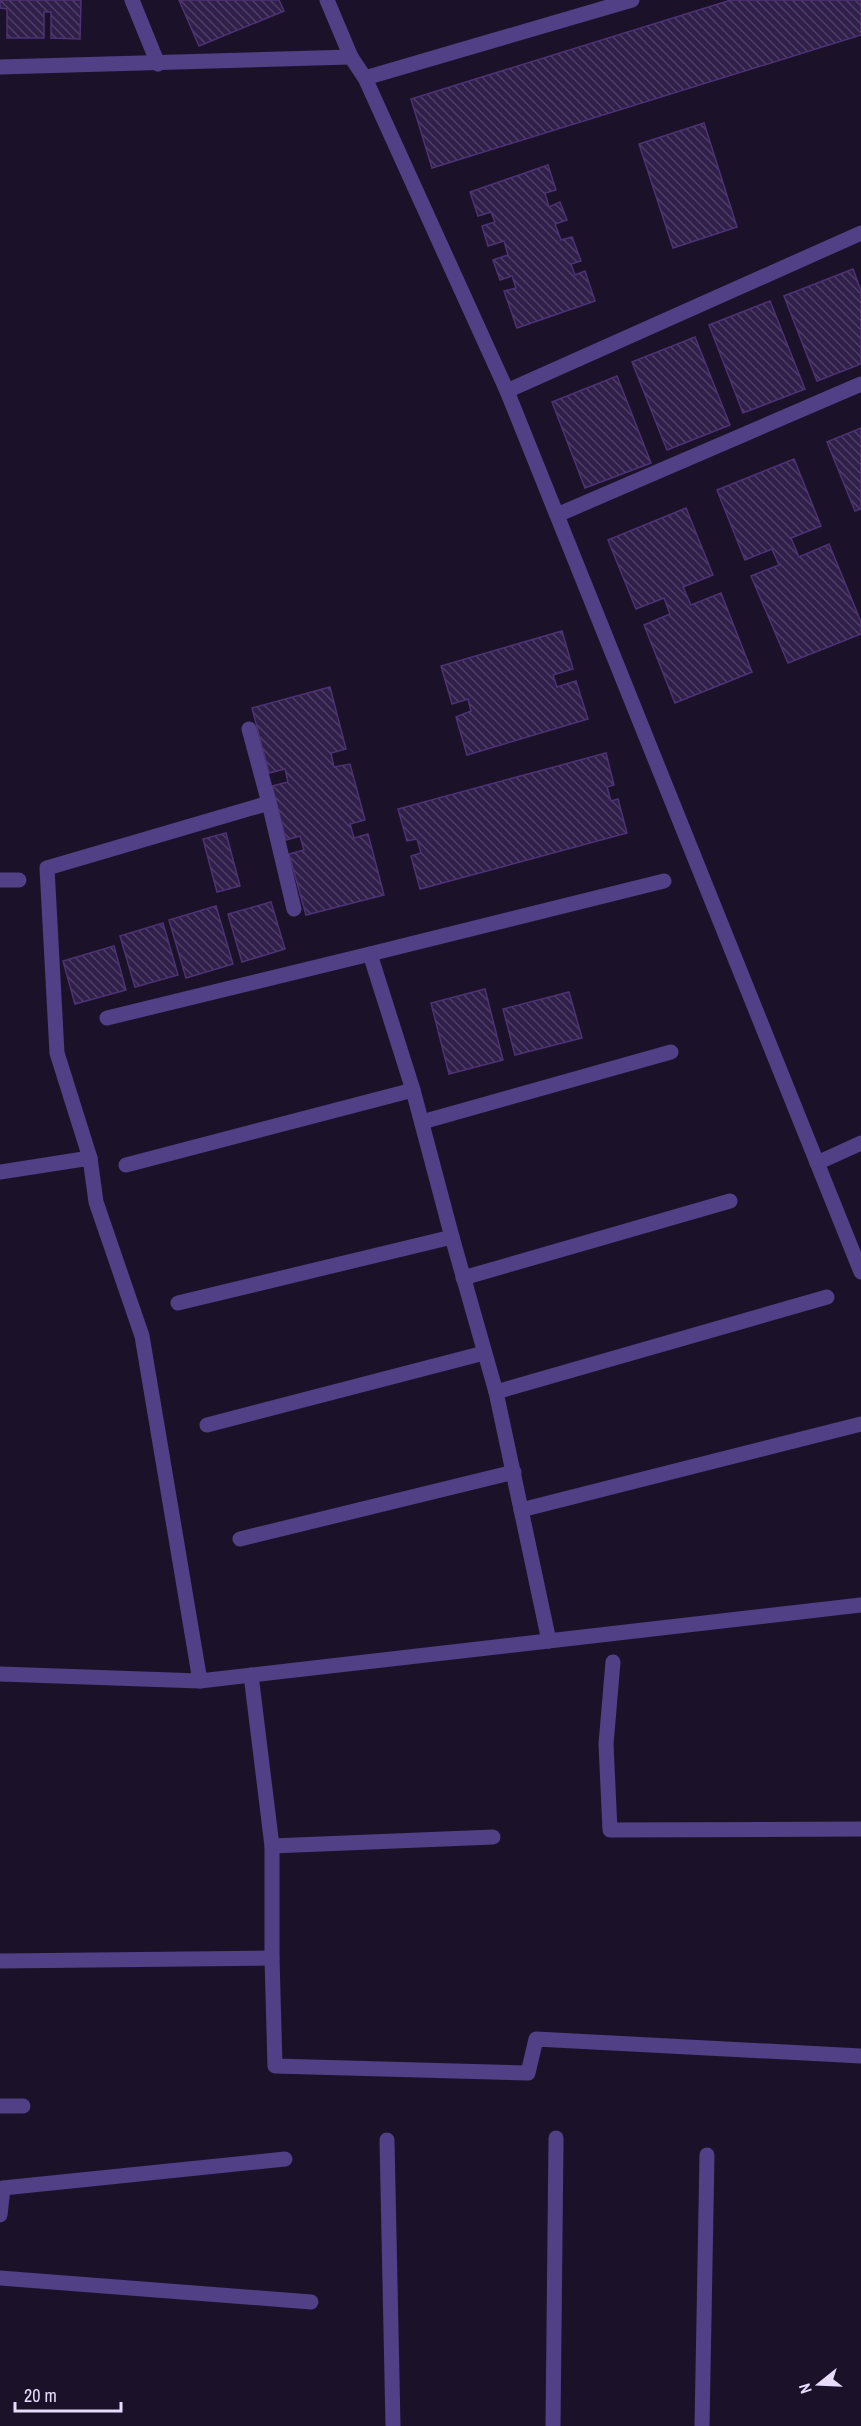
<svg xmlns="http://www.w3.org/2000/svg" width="861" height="2426" viewBox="0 0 861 2426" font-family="'Archivo Narrow',sans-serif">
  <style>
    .building { fill: url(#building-back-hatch); stroke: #4d3274; stroke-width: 1.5 }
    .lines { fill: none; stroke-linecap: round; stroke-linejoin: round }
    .lane { stroke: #514086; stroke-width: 15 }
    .street { stroke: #514086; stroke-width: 15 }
  </style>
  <defs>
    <pattern id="building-back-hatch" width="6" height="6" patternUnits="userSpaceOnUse" patternTransform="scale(1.5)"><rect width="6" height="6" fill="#301f4a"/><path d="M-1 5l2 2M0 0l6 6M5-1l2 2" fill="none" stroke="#4e3f65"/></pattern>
  </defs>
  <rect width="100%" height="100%" fill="#1b122a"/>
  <g class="building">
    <polygon points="0,0 81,0 80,39 51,38 51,12 44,12 44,38 7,38 7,9 0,8"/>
    <polygon points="179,0 279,0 284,11 199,46"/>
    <polygon points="731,0 861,0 861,35 432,168 411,99"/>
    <polygon points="704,123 737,227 673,248 639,144"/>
    <polygon points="548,165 556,190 545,193 549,207 560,202 567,220 555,224 561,240 572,237 581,261 571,264 575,275 585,271 595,301 517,328 504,291 516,288 512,276 500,280 493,260 508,255 504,241 488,246 482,226 495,222 491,212 478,216 470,192"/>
    <polygon points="853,269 861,291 861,364 817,381 784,296"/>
    <polygon points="770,301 805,389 743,413 709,325"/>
    <polygon points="695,337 730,425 667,450 632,362"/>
    <polygon points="617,376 651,463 585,488 552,402"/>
    <polygon points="861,428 861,509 855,511 827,442"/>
    <polygon points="794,459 821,526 791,538 799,557 829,544 861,622 861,634 788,663 751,576 779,565 772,549 745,560 717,490"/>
    <polygon points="686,508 713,575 683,587 691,605 721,593 752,672 675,703 644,625 670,614 664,598 636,609 608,540"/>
    <polygon points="562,631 573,669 553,675 557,687 576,681 588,719 467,755 456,717 471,711 468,699 452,704 441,666"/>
    <polygon points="330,687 346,749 331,753 334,767 350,764 365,820 350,824 354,838 368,834 384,895 306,915 289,854 304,850 300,836 286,840 272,786 288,782 285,769 269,773 252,708"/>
    <polygon points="606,753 614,785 607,787 611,801 618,799 627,833 420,889 411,856 421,853 417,839 407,841 398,809"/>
    <polygon points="226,833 240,886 217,892 203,839"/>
    <polygon points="271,902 285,949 242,962 228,914"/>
    <polygon points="216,906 233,964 186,978 169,920"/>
    <polygon points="163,923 178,975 135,987 120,936"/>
    <polygon points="114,946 126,990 75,1004 63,961"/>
    <polygon points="485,989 503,1060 449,1074 431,1003"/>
    <polygon points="569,992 582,1038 515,1055 503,1009"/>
  </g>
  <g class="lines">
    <g class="lane">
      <polyline points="249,729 269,803 294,909"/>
      <polyline points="613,1662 606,1744 610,1830 861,1829"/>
      <polyline points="251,1675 272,1846 272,1958 275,2066 528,2073 536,2039 861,2056"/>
      <polyline points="200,1681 142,1336 96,1202 90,1158 57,1053 47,868 269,803"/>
      <polyline points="272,1846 493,1837"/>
    </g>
    <g class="street">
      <polyline points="132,0 158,64"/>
      <polyline points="327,0 351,57 365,78 507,391 861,1272"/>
      <polyline points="0,67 351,57"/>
      <polyline points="365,78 632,0"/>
      <polyline points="507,391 861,233"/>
      <polyline points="557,515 861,384"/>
      <polyline points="0,880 19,880"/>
      <polyline points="370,954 664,881"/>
      <polyline points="107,1018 370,954 413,1090 452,1237 496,1392 549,1641"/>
      <polyline points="422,1122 671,1052"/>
      <polyline points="817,1163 861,1143"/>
      <polyline points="126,1165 413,1090"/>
      <polyline points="0,1172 90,1158"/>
      <polyline points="463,1278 730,1201"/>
      <polyline points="178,1303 452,1237"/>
      <polyline points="496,1392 827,1297"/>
      <polyline points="207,1425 484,1353"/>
      <polyline points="521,1510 861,1424"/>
      <polyline points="240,1539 514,1472"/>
      <polyline points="0,1674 200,1681 861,1605"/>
      <polyline points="0,1961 272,1958"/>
      <polyline points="0,2106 23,2106"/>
      <polyline points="387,2140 393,2426"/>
      <polyline points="0,2215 3,2188 285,2159"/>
      <polyline points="0,2278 311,2302"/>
      <polyline points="553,2426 556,2138"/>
      <polyline points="702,2426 707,2155"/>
    </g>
  </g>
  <g transform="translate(819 2384) rotate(252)" stroke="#1b122a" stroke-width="4.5" paint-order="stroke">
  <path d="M0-4.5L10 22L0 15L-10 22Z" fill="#e7dcfd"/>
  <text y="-9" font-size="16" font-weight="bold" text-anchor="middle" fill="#e7dcfd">N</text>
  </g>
  <path d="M15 2402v9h106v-9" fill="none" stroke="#e7dcfd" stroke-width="3"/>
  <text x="24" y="2402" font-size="18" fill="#e7dcfd" stroke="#1b122a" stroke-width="4.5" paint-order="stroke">20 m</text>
</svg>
